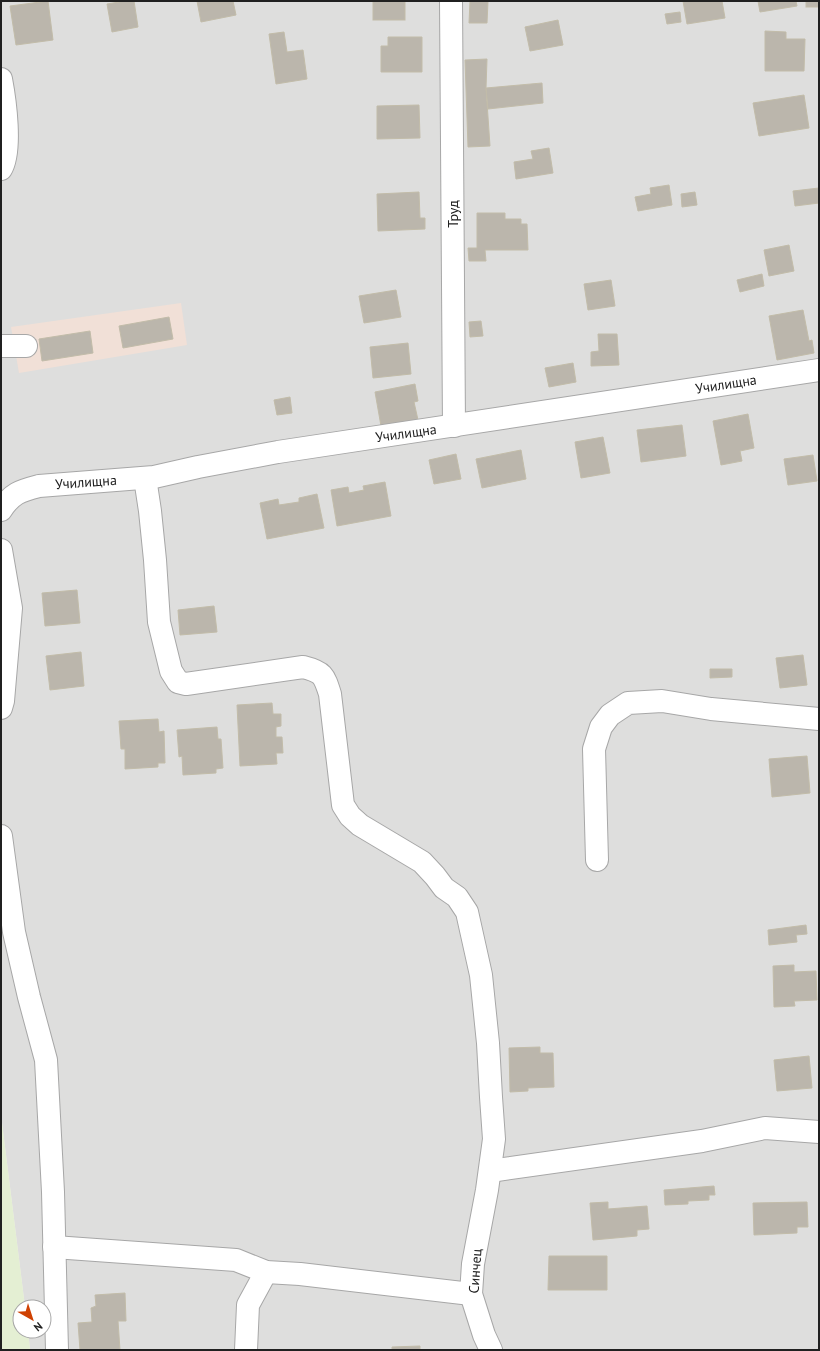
<svg xmlns="http://www.w3.org/2000/svg" width="820" height="1351" viewBox="0 0 820 1351" font-family="'PT Sans',sans-serif">
  <style>
    .residential { fill: #dededd }
    .commercial { fill: #f1e0d7 }
    .farmland { fill: #e4efd3 }
    .building { fill: #bbb6ac; stroke: #c2bca9 }
    .lines { fill: none; stroke-linecap: round; stroke-linejoin: round }
    .minor-casing { stroke: #a7a7a7; stroke-width: 24 }
    .minor { stroke: #fff; stroke-width: 22 }
    .labels { text-anchor: middle; dominant-baseline: central; stroke-width: 3; stroke-linejoin: round; paint-order: stroke }
    .street-label { font-size: 14px; fill: #202020; stroke: #fff }
  </style>
  <rect width="100%" height="100%" fill="#f1f1e7"/>
  <polygon class="residential" points="1,1 819,1 819,1350 30,1350 28,1331 44,1331 44,1307 25,1307 1,1115"/>
  <polygon class="commercial" points="181,303 187,345 19,373 11,327"/>
  <polygon class="farmland" points="1,1115 25,1307 20,1307 20,1331 28,1331 30,1350 1,1350"/>
  <g class="building">
    <polygon points="48,1 53,40 16,45 10,6"/>
    <polygon points="125,1 134,1 138,27 112,32 107,4"/>
    <polygon points="197,1 233,1 236,15 201,22"/>
    <rect x="373" y="1" width="32" height="19"/>
    <polygon points="470,1 488,1 487,23 469,23"/>
    <polygon points="683,1 722,1 725,18 687,24"/>
    <polygon points="758,1 796,1 797,6 760,12"/>
    <rect x="806" y="1" width="13" height="6"/>
    <polygon points="680,12 681,22 667,24 665,14"/>
    <polygon points="558,20 563,45 530,51 525,27"/>
    <polygon points="765,31 786,32 786,39 805,39 804,71 765,71"/>
    <polygon points="284,32 287,52 303,50 307,79 276,84 269,34"/>
    <polygon points="388,37 422,37 422,72 381,72 381,46 388,46"/>
    <polygon points="487,59 486,88 490,146 468,147 465,60"/>
    <polygon points="542,83 543,103 488,109 486,88"/>
    <polygon points="804,95 809,128 759,136 753,103"/>
    <polygon points="419,105 420,138 377,139 377,106"/>
    <polygon points="549,148 553,173 516,179 514,162 533,159 531,151"/>
    <polygon points="669,185 672,205 638,211 635,197 651,194 650,188"/>
    <polygon points="819,188 819,203 795,206 793,191"/>
    <polygon points="419,192 420,218 425,218 425,229 378,231 377,194"/>
    <polygon points="695,192 697,205 682,207 681,194"/>
    <polygon points="477,213 505,213 505,219 521,219 521,224 527,224 528,250 485,250 486,261 469,261 468,248 477,248"/>
    <polygon points="789,245 794,271 769,276 764,250"/>
    <polygon points="762,274 764,286 740,292 737,280"/>
    <polygon points="611,280 615,306 588,310 584,284"/>
    <polygon points="396,290 401,317 364,323 359,296"/>
    <polygon points="803,310 809,341 812,340 814,353 777,360 769,316"/>
    <polygon points="169,317 173,339 123,348 119,326"/>
    <polygon points="481,321 483,336 470,337 469,322"/>
    <polygon points="90,331 93,353 42,361 39,339"/>
    <polygon points="598,334 617,334 619,365 591,366 591,352 599,351"/>
    <polygon points="408,343 411,374 373,378 370,347"/>
    <polygon points="573,363 576,382 549,387 545,368"/>
    <polygon points="415,384 418,401 414,402 418,420 381,426 375,392"/>
    <polygon points="290,397 292,413 277,415 274,400"/>
    <polygon points="748,414 754,448 740,451 742,461 721,465 713,421"/>
    <polygon points="682,425 686,456 641,462 637,430"/>
    <polygon points="603,437 610,473 581,478 575,442"/>
    <polygon points="521,450 526,479 482,488 476,459"/>
    <polygon points="456,454 461,479 434,484 429,460"/>
    <polygon points="813,455 817,481 788,485 784,459"/>
    <polygon points="385,482 391,516 337,526 331,490 348,487 349,493 364,490 363,486"/>
    <polygon points="317,494 324,528 267,539 260,503 278,499 279,505 299,502 299,498"/>
    <polygon points="77,590 80,623 45,626 42,593"/>
    <polygon points="214,606 217,632 180,635 178,610"/>
    <polygon points="81,652 84,686 50,690 46,656"/>
    <polygon points="803,655 807,685 780,688 776,658"/>
    <polygon points="710,669 732,669 732,677 710,678"/>
    <polygon points="272,703 273,714 281,714 281,726 276,727 276,737 282,737 283,753 276,753 277,764 240,766 237,705"/>
    <polygon points="158,719 159,732 164,731 165,763 158,763 158,767 125,769 125,749 121,749 119,721"/>
    <polygon points="217,727 218,739 221,739 223,768 216,769 216,773 183,775 182,756 179,757 177,730"/>
    <polygon points="807,756 810,793 772,797 769,759"/>
    <polygon points="806,925 807,934 796,935 797,942 769,945 768,930"/>
    <polygon points="794,965 794,972 816,971 817,1000 794,1001 795,1006 774,1007 773,966"/>
    <polygon points="540,1047 540,1053 553,1053 554,1087 528,1088 528,1091 510,1092 509,1048"/>
    <polygon points="809,1056 812,1088 777,1091 774,1060"/>
    <polygon points="714,1186 715,1195 709,1195 709,1200 688,1201 688,1204 665,1205 664,1190"/>
    <polygon points="608,1202 608,1209 647,1206 649,1229 637,1230 637,1236 593,1240 590,1203"/>
    <polygon points="807,1202 808,1227 797,1227 797,1233 754,1235 753,1203"/>
    <polygon points="549,1256 607,1256 607,1290 548,1290"/>
    <polygon points="125,1293 126,1321 118,1321 120,1350 80,1350 78,1323 92,1322 91,1308 96,1306 95,1295"/>
    <polygon points="420,1346 420,1350 392,1350 392,1347"/>
  </g>
  <g class="lines">
    <g class="minor-casing">
      <g id="minor">
        <polyline points="451,1 454,426"/>
        <path d="M1,79c4,21 11,72 0,90"/>
        <polyline points="1,346 26,346"/>
        <path d="M145,478l5,33 5,49 4,62 12,49 7,11 8,2 117,-17c20,5 21,8 27,27l13,111 7,11 10,9 62,37 13,14 9,12 13,9 10,15 14,63 7,68 3,54 3,42 -7,51 -14,74 -2,30 13,41 7,15"/>
        <path d="M1,510c11,-17 19,-19 38,-24l115,-9 44,-10 80,-15 541,-82"/>
        <polyline points="1,550 11,608 3,701 1,708"/>
        <polyline points="1,836 14,932 29,997 46,1060 53,1192 57,1350"/>
        <polyline points="597,860 594,749 601,727 610,715 628,703 662,701 711,709 819,719"/>
        <polyline points="490,1171 702,1141 765,1128 819,1132"/>
        <polyline points="54,1247 236,1260 266,1272 300,1274 471,1294"/>
        <polyline points="246,1350 248,1305 266,1272"/>
      </g>
    </g>
    <use href="#minor" class="minor"/>
  </g>
  <g class="labels">
    <g class="street-label">
      <text transform="translate(453 214) rotate(-90)">Труд</text>
      <text transform="translate(726 384) rotate(-9)">Училищна</text>
      <text transform="translate(406 433) rotate(-8)">Училищна</text>
      <text transform="translate(86 482) rotate(-4)">Училищна</text>
      <text transform="translate(475 1271) rotate(-86)">Синчец</text>
    </g>
  </g>
  <rect width="820" height="1351" fill="none" stroke="#202020" stroke-width="4"/>
  <g transform="translate(32 1319) rotate(141)"><circle r="19" fill="#ffffff" stroke="#a6a6a6"/>
  <path d="M0-3L7 15L0 10L-7 15Z" fill="#cf4102"/>
  <text y="-6" font-size="11" font-weight="bold" text-anchor="middle" fill="#202020">N</text>
  </g>
</svg>
